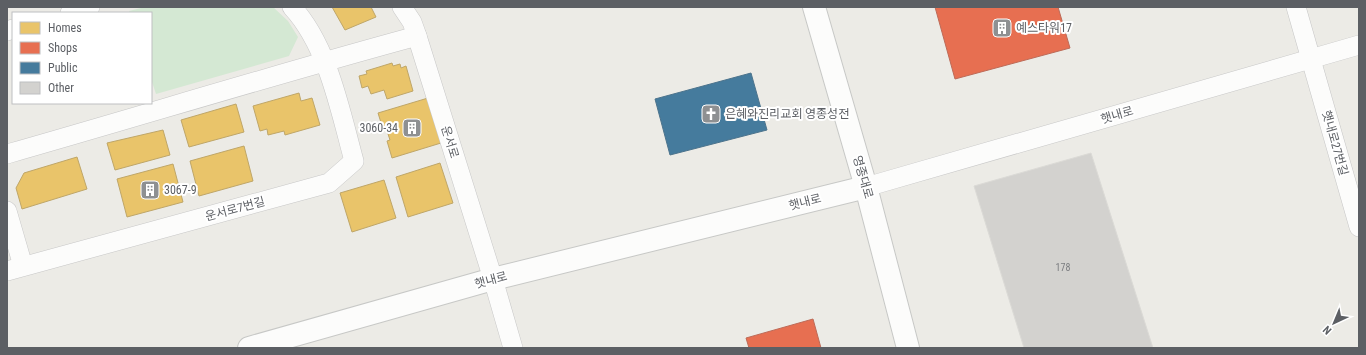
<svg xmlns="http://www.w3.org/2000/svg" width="1366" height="355" viewBox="0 0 1366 355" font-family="'Roboto Condensed','Noto Sans KR',sans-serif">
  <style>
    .green { fill: #d4e8d3 }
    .homes { fill: #e9c46a; stroke: #bfa668 }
    .shops { fill: #e76f51; stroke: #bd6a57 }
    .public { fill: #457b9d; stroke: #4c738c }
    .building { fill: #d3d2cf; stroke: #dbdad6 }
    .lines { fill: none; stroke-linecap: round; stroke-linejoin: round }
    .minor-casing { stroke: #c7c7c7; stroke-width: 20 }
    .secondary-casing { stroke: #c7c8c6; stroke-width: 24 }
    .minor { stroke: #fcfcfb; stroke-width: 19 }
    .secondary { stroke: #fcfcfb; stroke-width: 22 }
    .labels { text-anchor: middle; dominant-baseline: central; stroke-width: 4; stroke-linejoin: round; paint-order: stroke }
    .number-label { font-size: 10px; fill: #7b7d80 }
    .poi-label { font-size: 12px; fill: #5c5f64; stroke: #fff; text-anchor: start }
    .street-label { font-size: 12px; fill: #5c5f64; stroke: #fff }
  </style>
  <rect width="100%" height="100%" fill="#ecebe6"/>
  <polygon class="green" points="145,7 273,7 288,21 298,37 289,56 156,94 151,79 151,13 130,13 129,11"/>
  <g class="homes">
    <polygon points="332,7 371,7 376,17 345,30"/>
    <polygon points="392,63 393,66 400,64 401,68 406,66 413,91 387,99 384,90 371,94 368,86 362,88 359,76 367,74 366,71"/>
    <polygon points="299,93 301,101 312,98 320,125 285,135 284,131 268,135 267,129 260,131 253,106"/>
    <polygon points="428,98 441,143 392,158 387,141 390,140 386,128 383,129 378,113"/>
    <polygon points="236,104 244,132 189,147 181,120"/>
    <polygon points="163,130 170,155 115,170 107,143"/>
    <polygon points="244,146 253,181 199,196 190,161"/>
    <polygon points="77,157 87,189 22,209 16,188 24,173"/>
    <polygon points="440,163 453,203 408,217 396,177"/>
    <polygon points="173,164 183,202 127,217 117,179"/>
    <polygon points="384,180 396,218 352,232 340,193"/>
  </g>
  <g class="shops">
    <polygon points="935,7 1058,7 1070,48 955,79"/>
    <polygon points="813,319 821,348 749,348 746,338"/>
  </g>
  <polygon class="public" points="751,73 767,130 670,155 655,99"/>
  <polygon class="building" points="1091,153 1153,348 1024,348 974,186"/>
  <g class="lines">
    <g class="minor-casing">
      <g id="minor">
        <polyline points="402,7 412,22 417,36 493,279 513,348"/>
        <polyline points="1296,7 1359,227"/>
        <polyline points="70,13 90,7"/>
        <polyline points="7,31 13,29"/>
        <path d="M7,154c137,-39 273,-81 410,-118"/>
        <polyline points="866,187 1359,45"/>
        <polyline points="7,211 23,266"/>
        <path d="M7,271l322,-88 25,-22c-14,-51 -26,-115 -62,-154"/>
      </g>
    </g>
    <g class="secondary-casing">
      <g id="secondary">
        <polyline points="814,7 866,187 908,348"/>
        <polyline points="249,348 493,279 866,187"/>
      </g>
    </g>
    <use href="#minor" class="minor"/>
    <use href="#secondary" class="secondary"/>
  </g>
  <defs>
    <g id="building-square" transform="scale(1)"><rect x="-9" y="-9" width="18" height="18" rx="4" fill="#8e9092" stroke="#fff"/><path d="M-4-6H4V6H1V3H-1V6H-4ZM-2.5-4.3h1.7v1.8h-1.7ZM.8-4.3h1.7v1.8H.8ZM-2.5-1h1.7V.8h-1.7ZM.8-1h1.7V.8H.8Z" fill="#fff"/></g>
    <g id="church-square" transform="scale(1)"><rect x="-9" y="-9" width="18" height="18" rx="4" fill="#8e9092" stroke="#fff"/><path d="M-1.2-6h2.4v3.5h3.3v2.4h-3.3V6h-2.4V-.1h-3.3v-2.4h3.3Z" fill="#fff"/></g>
  </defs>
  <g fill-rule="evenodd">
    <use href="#building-square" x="1002" y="28"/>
    <use href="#church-square" x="711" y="114"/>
    <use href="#building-square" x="412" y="128"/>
    <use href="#building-square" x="150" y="190"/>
  </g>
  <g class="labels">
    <g class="number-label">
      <text x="1063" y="267">178</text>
    </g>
    <g class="poi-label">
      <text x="1016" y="28">예스타워17</text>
      <text x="725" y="114">은혜와진리교회 영종성전</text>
      <text x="398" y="128" text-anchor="end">3060-34</text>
      <text x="164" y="190">3067-9</text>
    </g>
    <g class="street-label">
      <text transform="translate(1117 115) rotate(-16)">햇내로</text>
      <text transform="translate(450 142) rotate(73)">운서로</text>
      <text transform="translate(1335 143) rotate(74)">햇내로27번길</text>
      <text transform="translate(863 177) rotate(74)">영종대로</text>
      <text transform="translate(805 202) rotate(-14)">햇내로</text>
      <text transform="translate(235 209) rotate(-15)">운서로7번길</text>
      <text transform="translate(491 280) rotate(-15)">햇내로</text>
    </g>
  </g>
  <rect width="1366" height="355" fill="none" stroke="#5c5f64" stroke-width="16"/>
  <rect x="12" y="12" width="140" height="92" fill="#ffffff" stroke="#bebfc1"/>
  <rect x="20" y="22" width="20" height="12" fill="#e9c46a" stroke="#bebfc1"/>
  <text x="48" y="32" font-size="12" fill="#5c5f64">Homes</text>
  <rect x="20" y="42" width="20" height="12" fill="#e76f51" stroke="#bebfc1"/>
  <text x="48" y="52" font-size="12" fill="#5c5f64">Shops</text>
  <rect x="20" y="62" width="20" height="12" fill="#457b9d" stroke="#bebfc1"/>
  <text x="48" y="72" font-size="12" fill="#5c5f64">Public</text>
  <rect x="20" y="82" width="20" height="12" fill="#d3d2cf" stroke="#bebfc1"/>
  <text x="48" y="92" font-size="12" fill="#5c5f64">Other</text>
  <g transform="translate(1334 323) rotate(224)" stroke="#ffffff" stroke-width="3" paint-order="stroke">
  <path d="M0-3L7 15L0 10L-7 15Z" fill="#5c5f64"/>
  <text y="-6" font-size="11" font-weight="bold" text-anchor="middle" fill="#5c5f64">N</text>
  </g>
</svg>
